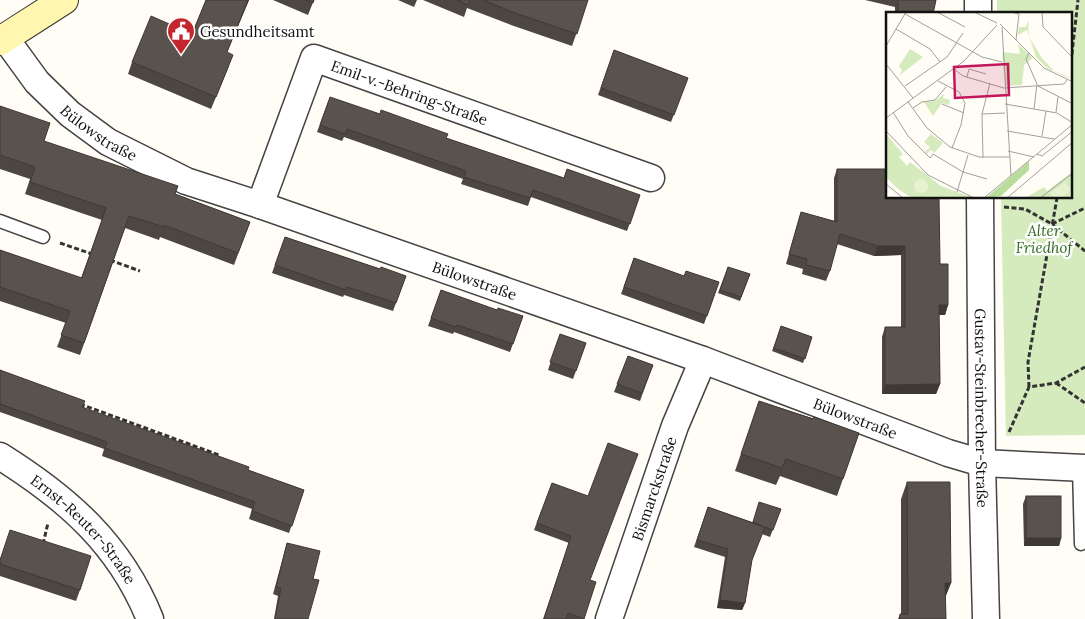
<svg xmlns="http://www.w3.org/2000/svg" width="1085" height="619" viewBox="0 0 1085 619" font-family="Lora,serif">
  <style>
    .green { fill: #d5ebbd }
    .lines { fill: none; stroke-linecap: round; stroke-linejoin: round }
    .lane-casing { stroke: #444; stroke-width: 15 }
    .street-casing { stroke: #444; stroke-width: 29 }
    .secondary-casing { stroke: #333; stroke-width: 30 }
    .path { stroke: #333; stroke-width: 3; stroke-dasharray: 5 2.5; stroke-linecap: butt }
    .lane { stroke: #fff; stroke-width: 12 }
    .street { stroke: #fff; stroke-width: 26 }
    .secondary { stroke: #fff6b0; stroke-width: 28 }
    .wall { fill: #4d4742 }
    .shaded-wall { fill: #3f3936 }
    .building { fill: #5a524d; stroke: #3f3936 }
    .labels { text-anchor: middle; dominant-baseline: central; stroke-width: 5; stroke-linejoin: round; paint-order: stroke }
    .poi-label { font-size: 15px; fill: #111; stroke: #fff; text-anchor: start }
    .street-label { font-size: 15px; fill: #111; stroke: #fff }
    .park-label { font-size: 15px; font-style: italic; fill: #2f6b1f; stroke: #fff }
    .inset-road { fill: none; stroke: #a09f9a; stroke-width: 1 }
    .view { fill: #c2185b; fill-opacity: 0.15; stroke: #c2185b; stroke-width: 2.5 }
    .inset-edge { fill: none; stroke: #111; stroke-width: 2.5 }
  </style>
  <rect width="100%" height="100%" fill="#fffdf5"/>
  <polygon class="green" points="997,0 1085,0 1085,435 1006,436 1001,198 1071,198 1071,14 997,14"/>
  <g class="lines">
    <g class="lane-casing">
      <g id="lane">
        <polyline points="0,221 43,237"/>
        <polyline points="1079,468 1081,544"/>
      </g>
    </g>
    <g class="street-casing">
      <g id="street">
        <polyline points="978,0 978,14"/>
        <path id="s1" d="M5,38l32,44 33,32 38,28 78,39 74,24 443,155 245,93 34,10 103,5"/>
        <path id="s2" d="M980,198l2,265 4,156"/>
        <path id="s3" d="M260,205l54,-147 337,120"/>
        <path id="s4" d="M0,456c67,42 120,88 150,163"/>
        <path id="s5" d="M609,619l66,-193 28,-66"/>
      </g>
    </g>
    <g class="secondary-casing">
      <polyline id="secondary" points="0,41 64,0"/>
    </g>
    <g class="path">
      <polyline points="1071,62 1078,0"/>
      <polyline points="1004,207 1025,209 1052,224 1085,251"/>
      <polyline points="1052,224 1085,208"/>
      <polyline points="60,243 92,254"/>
      <polyline points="110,260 140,271"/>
      <polyline points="1056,383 1085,403"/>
      <polyline points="1029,387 1028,362 1057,198"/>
      <polyline points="80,404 219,455"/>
      <polyline points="1009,432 1029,387 1056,383 1085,367"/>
      <polyline points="43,544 48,523"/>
    </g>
    <use href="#lane" class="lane"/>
    <use href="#street" class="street"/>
    <use href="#secondary" class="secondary"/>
  </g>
  <g class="wall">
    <polygon points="206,0 249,0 227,52 229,66 211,109 128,74 132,62 192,34"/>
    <polygon points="273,0 314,0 308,15"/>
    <polygon points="398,0 417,0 414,7"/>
    <polygon points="423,0 588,0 572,46 511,25 467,8 464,17"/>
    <polygon points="865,0 936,0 933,14 895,14 895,7"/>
    <polygon points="614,50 688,78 671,122 598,95"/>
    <polygon points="330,97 446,138 564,178 640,195 627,231 531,197 528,206 461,184 463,179 344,137 342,141 317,132"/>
    <polygon points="0,106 44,141 175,194 250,222 234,265 160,237 159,240 125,228 80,355 57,347 66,323 0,301 0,250 81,278 102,220 25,194 30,179 0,169"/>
    <polygon points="837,169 940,264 948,305 945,315 939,315 940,384 936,394 882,394 882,337 885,327 901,327 901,255 874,256 837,244 830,271 826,281 802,274 803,269 786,264 798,222 801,212 834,221 834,178"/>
    <polygon points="285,237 380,269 406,276 393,311 344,295 343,297 272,273"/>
    <polygon points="634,258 684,276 719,282 704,324 621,294"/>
    <polygon points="728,267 750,274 740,301 718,293"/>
    <polygon points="441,290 497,310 523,316 510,352 454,332 453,334 428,326"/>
    <polygon points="781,326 812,337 803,363 772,351"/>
    <polygon points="560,334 586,343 573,379 548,370"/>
    <polygon points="628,356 653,365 640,401 614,392"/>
    <polygon points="0,370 82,407 248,470 304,490 289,533 249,519 252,509 102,456 104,449 0,412"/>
    <polygon points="759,401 859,433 837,496 780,476 776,485 735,471"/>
    <polygon points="907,482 951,583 945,598 946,619 898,619 900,614 901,614 901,499"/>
    <polygon points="552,483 590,580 584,619 543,619 569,543 534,530"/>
    <polygon points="1026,496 1061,538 1059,546 1024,546 1023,504"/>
    <polygon points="708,507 752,522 781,509 770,537 762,534 752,560 745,603 742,610 717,608 725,557 694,547"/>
    <polygon points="287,543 313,579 308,619 274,619 278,596 273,594"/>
    <polygon points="0,559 80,590 76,601 0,576"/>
  </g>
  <g class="shaded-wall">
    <polygon points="248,0 249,0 222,64 227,52"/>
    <polygon points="878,246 905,246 901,255 874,256"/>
    <polygon points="939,305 948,305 945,315 936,315"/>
    <polygon points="940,384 936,394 882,394 885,385"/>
    <polygon points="1026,538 1061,538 1059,546 1024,546"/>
    <polygon points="945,583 951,583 944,600"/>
    <polygon points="720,600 745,603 742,610 717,608"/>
  </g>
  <g class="building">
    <polygon points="206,0 248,0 227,52 233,55 216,97 132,62 151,16 192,34"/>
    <polygon points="306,0 314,0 313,3"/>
    <polygon points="457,0 470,0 468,5"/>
    <polygon points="483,0 588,0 577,34 515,13"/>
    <polygon points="898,0 936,0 933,14 898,14"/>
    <polygon points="614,50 688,78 674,115 601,88"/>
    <polygon points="330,97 380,114 381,110 448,134 446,138 564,178 567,169 640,195 630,224 533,190 530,198 464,177 466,171 347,129 345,134 320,125"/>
    <polygon points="0,106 50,123 44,141 178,186 175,194 250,222 238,253 164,225 164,227 129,216 84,343 61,335 70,311 0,287 0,250 82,278 106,208 30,182 35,167 0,155"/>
    <polygon points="837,169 888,169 888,198 939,198 940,264 948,264 948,305 939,305 940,384 885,385 885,327 905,327 905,246 878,246 840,234 830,271 806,265 807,259 789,254 801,212 837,222"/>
    <polygon points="285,237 380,269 381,267 406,276 396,303 347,287 346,290 275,265"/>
    <polygon points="634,258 684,276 686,271 719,282 707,316 624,287"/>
    <polygon points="728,267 750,274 741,297 720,290"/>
    <polygon points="441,290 497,310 498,308 523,316 513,344 457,325 456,327 431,318"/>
    <polygon points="781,326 812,337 805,359 774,348"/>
    <polygon points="560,334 586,343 576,371 550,362"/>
    <polygon points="628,356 653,365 642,393 617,384"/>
    <polygon points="0,370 85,401 82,407 249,467 248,470 304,490 292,526 252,511 255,502 105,448 107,442 0,404"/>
    <polygon points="759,401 813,419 814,417 859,433 843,479 786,459 782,468 741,454"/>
    <polygon points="608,443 638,454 590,580 596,582 584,619 568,613 566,619 544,619 571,536 537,523 552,483 588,496"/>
    <polygon points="907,482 950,482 951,583 945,583 946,619 900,619 900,614 908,614"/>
    <rect x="1026" y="496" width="35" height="42"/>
    <polygon points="759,502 781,509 773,530 765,527 752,560 745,603 720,600 728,549 697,540 708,507 764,527 753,522"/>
    <polygon points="10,530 91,556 80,590 0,564 0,560"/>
    <polygon points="287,543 320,551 313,579 319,580 308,619 275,619 281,588 276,587"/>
  </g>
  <defs>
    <g id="civic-pin" transform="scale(1.4375)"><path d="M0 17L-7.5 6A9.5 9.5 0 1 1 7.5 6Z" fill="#c4262e" stroke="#fff"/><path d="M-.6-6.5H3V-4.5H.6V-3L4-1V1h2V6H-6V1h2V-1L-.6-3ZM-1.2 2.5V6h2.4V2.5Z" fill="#fff"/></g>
  </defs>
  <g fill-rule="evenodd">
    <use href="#civic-pin" x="181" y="31"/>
  </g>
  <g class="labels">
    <g class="poi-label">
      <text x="200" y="31">Gesundheitsamt</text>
    </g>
    <g class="street-label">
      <text stroke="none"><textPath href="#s3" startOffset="258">Emil-v.-Behring-Straße</textPath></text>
      <text stroke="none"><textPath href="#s1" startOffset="135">Bülowstraße</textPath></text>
      <text stroke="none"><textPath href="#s1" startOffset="540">Bülowstraße</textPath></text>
      <text stroke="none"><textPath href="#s2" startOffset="210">Gustav-Steinbrecher-Straße</textPath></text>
      <text stroke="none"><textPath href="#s1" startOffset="945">Bülowstraße</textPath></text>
      <text stroke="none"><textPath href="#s5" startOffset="138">Bismarckstraße</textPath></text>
      <text stroke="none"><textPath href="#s4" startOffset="112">Ernst-Reuter-Straße</textPath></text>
    </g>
    <g class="park-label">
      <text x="1044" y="230">Alter<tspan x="1044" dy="17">Friedhof</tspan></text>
    </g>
  </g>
  <g transform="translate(886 12)">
    <rect width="186" height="186" fill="#fffdf5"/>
    <path d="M142,8l1,17 13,21 12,13 18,7 -5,-1 -20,-9 -11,-11 -9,-27 -9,5 1,-8h7zM132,32l15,14 -9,7 -2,20 -17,1 -3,-34 18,2zM24,37l13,8 -24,19 3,-5 -3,-5zM58,82l-1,4 7,2 -1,5 -7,-2 -9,13 -9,-14 11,-1zM45,122l12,9 -9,10 -3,-3 -4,4 -2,-2 5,-5 -6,-5zM1,123l16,19 -4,3 8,9 3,-4 31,24 32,12h-61l-14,-9 -12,-12zM186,160l-2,26h-45l19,-11 3,4z" fill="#d5ebbd"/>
    <path d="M143,149v9l-28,26 -15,2z" fill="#b9dc9c"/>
    <path d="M28 174a7 7 0 1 1 14 0a7 7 0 1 1-14 0ZM179,170l6,8 -10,8h-7l-4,-5z" fill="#e6f2cf"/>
    <path class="inset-road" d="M51,0l28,15M88,0l23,11M125,0l8,2 -3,26M156,0l1,15 30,31M19,2l77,43 20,5M114,12l44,44 29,14M116,15l9,149M10,17l34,20 10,13M0,34l20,-34M143,41l-3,6 11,25 -3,25M0,52l27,34M68,57l9,7 41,12 60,-4 3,-4M81,65l2,-8 17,5M52,69l21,11 6,11 -4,22 -9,23M19,74l42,-29 16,-24M152,74l35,18M22,90l19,26 23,19 29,10h30M56,92l22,9M119,92l52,9 16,10M27,96l9,-6 13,-2 11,-13M7,100l15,24 22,22M170,100l2,-15M96,102l23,-1M0,106l78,-57 33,-36M0,119l42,44 46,23M121,119l47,8M156,124l4,-25M122,139l26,6M151,142l5,2 31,-25M44,146l3,-4 30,18 24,7M97,146l-1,-44 8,-31M0,172l17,14M71,180l11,-37M98,186l89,-74M121,186l66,-56M154,186l33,-25"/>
    <path class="view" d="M122,52l1,31 -54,3 -1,-31z"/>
    <rect width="186" height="186" class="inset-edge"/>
  </g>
</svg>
